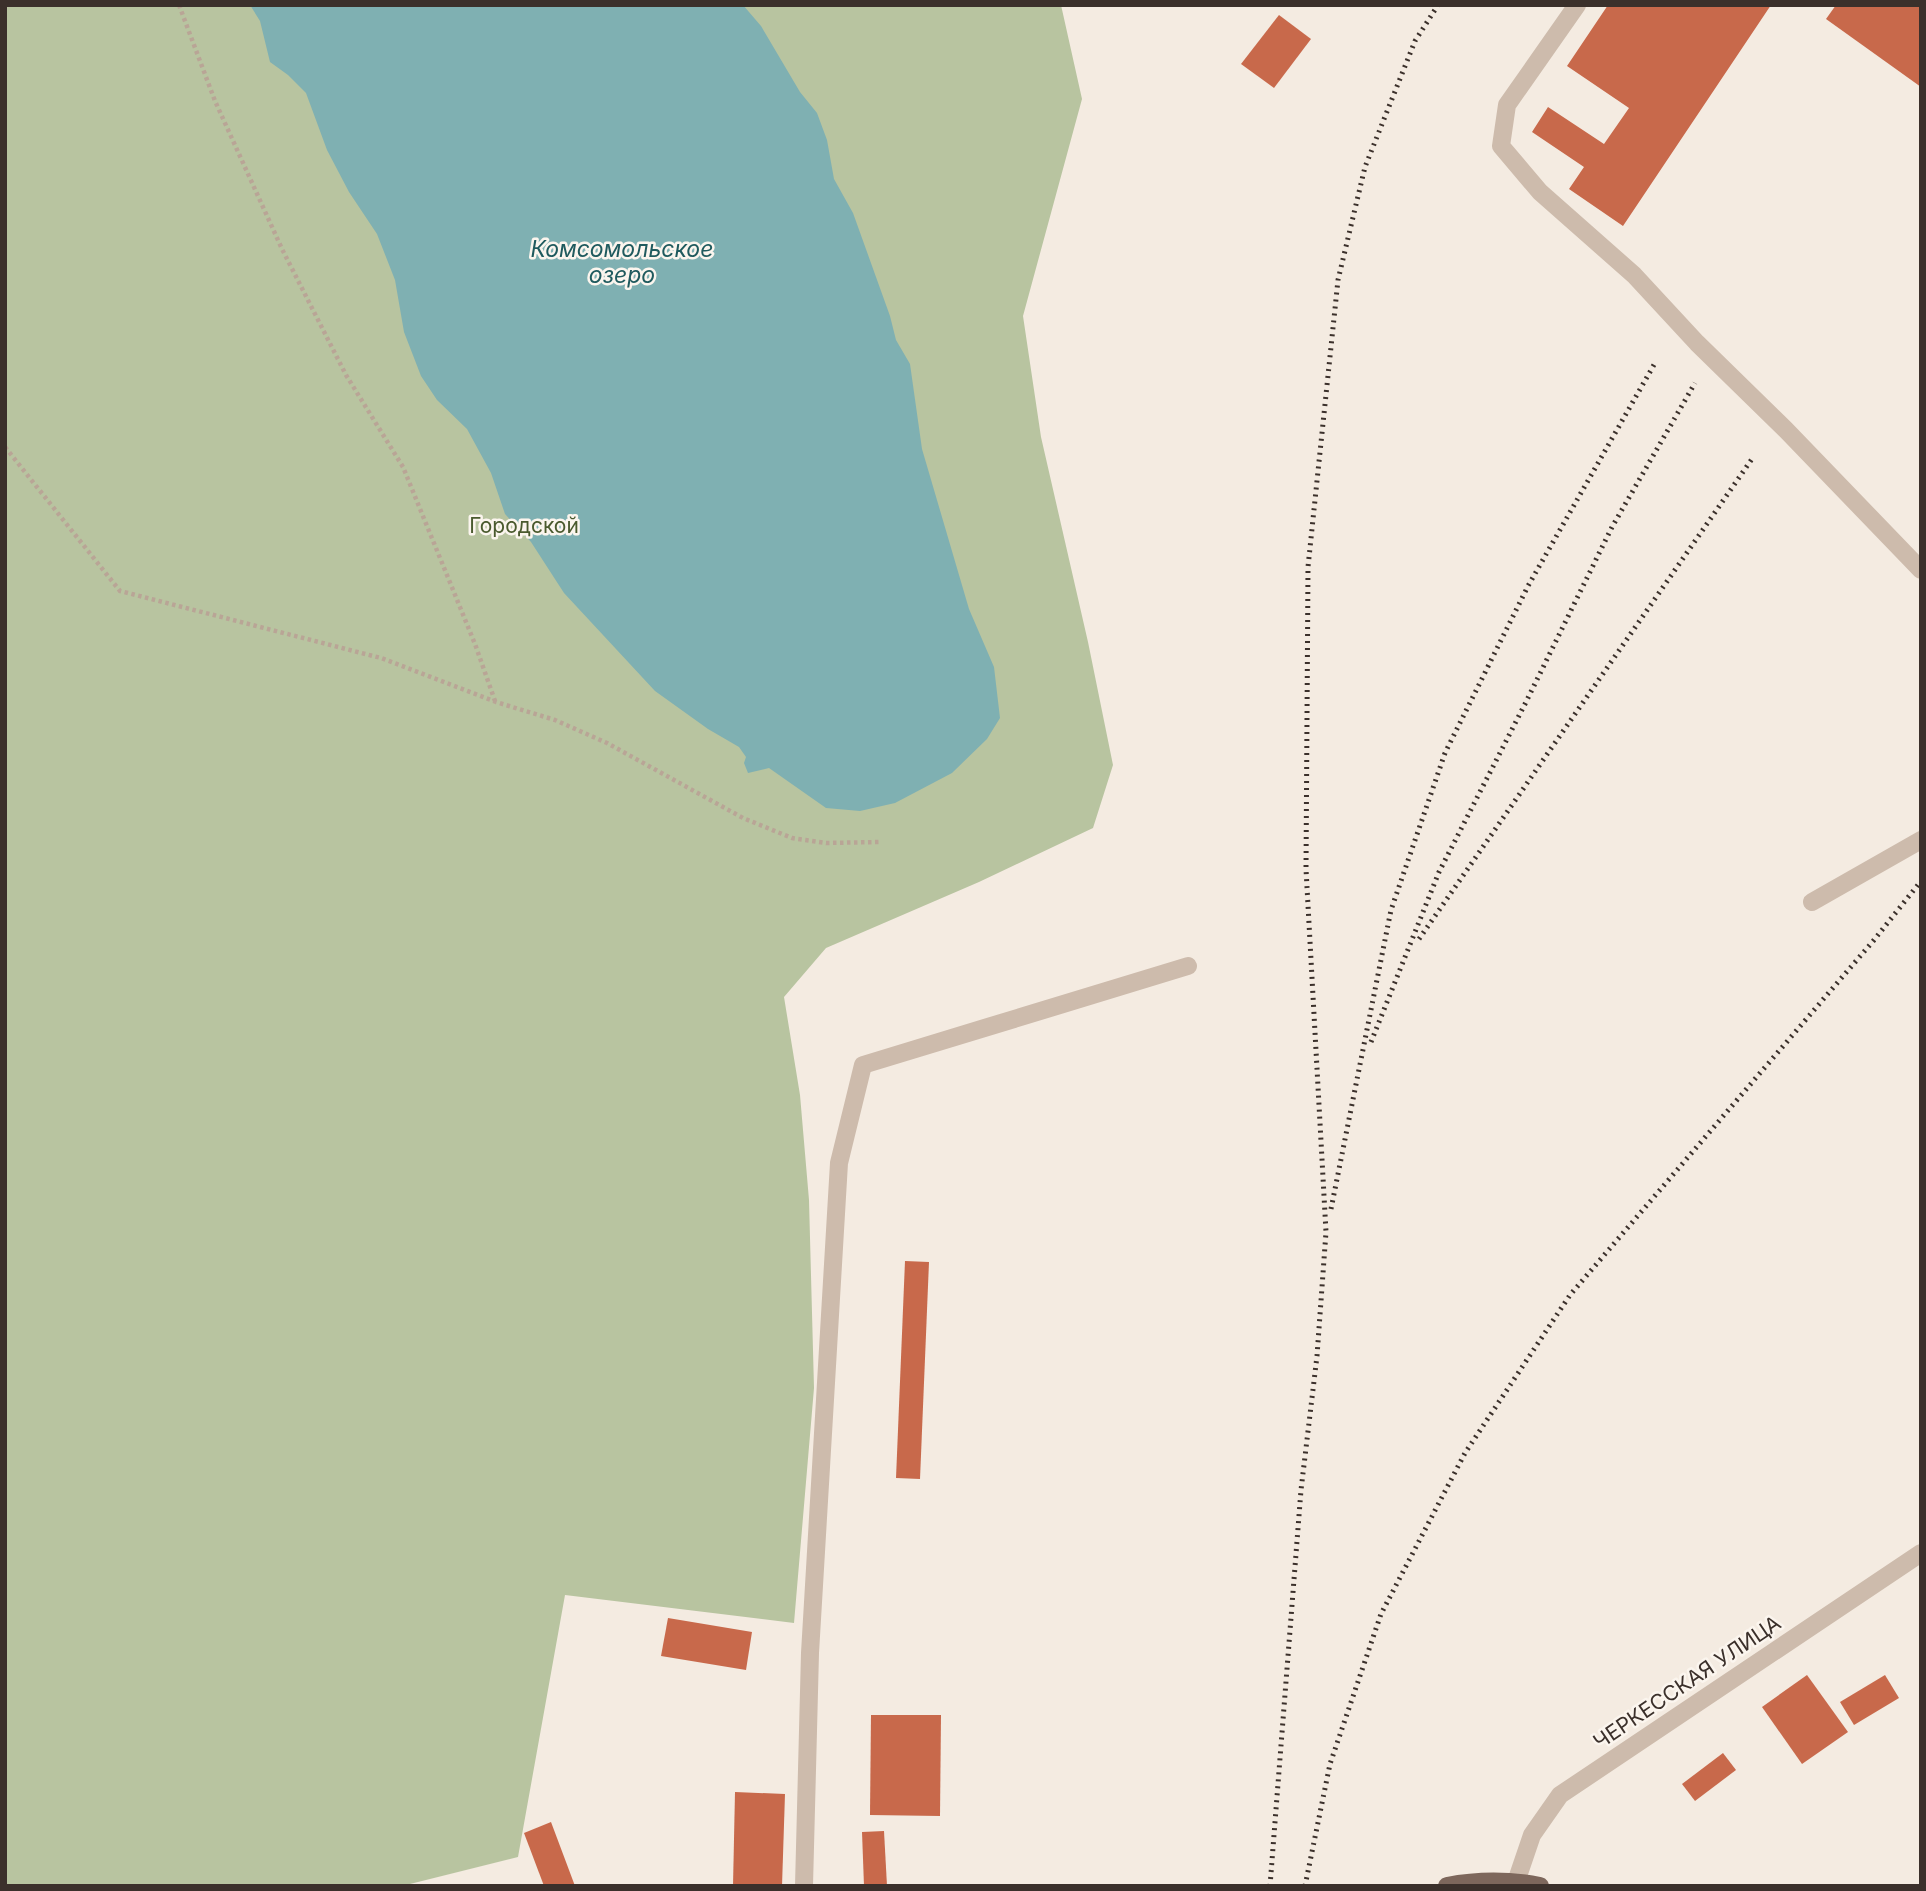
<svg xmlns="http://www.w3.org/2000/svg" width="1926" height="1891" viewBox="0 0 1926 1891" font-family="Inter,sans-serif">
  <style>
    .green { fill: #b8c4a0 }
    .water { fill: #7fb0b2 }
    .building { fill: #c8694b }
    .lines { fill: none; stroke-linecap: round; stroke-linejoin: round }
    .path { stroke: #b9a596; stroke-width: 4.5; stroke-dasharray: 3.5 3.5; stroke-linecap: butt }
    .minor { stroke: #cdbbac; stroke-width: 18 }
    .major { stroke: #7d675c; stroke-width: 18 }
    .rail { stroke: #3b302b; stroke-width: 5; stroke-dasharray: 2 5; stroke-linecap: butt }
    .labels { text-anchor: middle; dominant-baseline: central; stroke-width: 5; stroke-linejoin: round; paint-order: stroke }
    .park-label { font-size: 21px; fill: #4a5a2e; stroke: #fbf5ee }
    .street-label { font-size: 21px; fill: #3b302b; stroke: #fbf5ee }
    .water-label { font-size: 23px; font-style: italic; fill: #1f5a5e; stroke: #fbf5ee }
  </style>
  <rect width="100%" height="100%" fill="#f4ebe1"/>
  <polygon class="green" points="5,5 1061,5 1082,99 1023,316 1041,437 1088,642 1113,765 1093,828 979,882 826,948 784,997 800,1095 809,1200 814,1388 794,1623 565,1595 518,1857 402,1886 5,1886"/>
  <polygon class="water" points="250,5 743,5 761,26 800,92 817,113 827,140 834,179 853,213 890,316 896,340 910,364 922,449 969,609 994,667 1000,718 987,739 952,773 895,803 860,811 826,808 769,768 748,773 744,763 746,757 739,747 708,729 655,691 564,593 531,542 505,514 491,473 467,429 437,400 421,376 404,332 395,280 377,234 349,192 327,150 306,93 288,75 270,62 260,21"/>
  <g class="building">
    <polygon points="1608,5 1771,5 1623,226 1569,189 1584,167 1532,132 1548,107 1604,144 1629,108 1567,66"/>
    <polygon points="1836,5 1921,5 1921,87 1826,19"/>
    <polygon points="1279,15 1311,39 1274,88 1241,64"/>
    <polygon points="905,1261 929,1262 920,1479 896,1478"/>
    <polygon points="668,1618 752,1632 746,1670 661,1656"/>
    <polygon points="1807,1675 1848,1732 1802,1764 1762,1707"/>
    <polygon points="1885,1675 1899,1698 1854,1725 1840,1702"/>
    <polygon points="871,1715 941,1715 940,1816 870,1815"/>
    <polygon points="1723,1753 1736,1770 1695,1801 1682,1784"/>
    <polygon points="735,1792 785,1794 782,1886 733,1886"/>
    <polygon points="551,1822 575,1886 544,1886 524,1833"/>
    <polygon points="884,1831 887,1886 864,1886 862,1832"/>
  </g>
  <g class="lines">
    <g class="path">
      <polyline points="179,5 215,101 282,249 346,375 403,467 475,644 495,701"/>
      <polyline points="5,447 120,591 381,658 496,702 555,720 607,743 743,818 792,838 826,843 881,842"/>
    </g>
    <g class="minor">
      <polyline points="1577,5 1507,105 1501,146 1540,192 1634,275 1697,343 1786,430 1921,570"/>
      <polyline points="1812,902 1921,840"/>
      <polyline points="1516,1882 1532,1835 1560,1795 1921,1553"/>
      <polyline points="804,1886 810,1653 839,1163 863,1065 1188,966"/>
    </g>
    <path class="major" d="M1447,1886c31,-6 62,-6 93,0"/>
    <g class="rail">
      <polyline points="1419,939 1754,456"/>
      <polyline points="1371,1042 1439,872 1525,704 1612,527 1695,383"/>
      <polyline points="1331,1209 1391,910 1445,753 1528,586 1655,363"/>
      <polyline points="1270,1886 1301,1490 1317,1356 1326,1232 1306,869 1308,567 1338,280 1365,167 1415,41 1438,5"/>
      <polyline points="1305,1886 1330,1764 1381,1614 1465,1453 1570,1295 1874,940 1921,881"/>
    </g>
  </g>
  <g class="labels">
    <g class="park-label">
      <text x="524" y="525">Городской</text>
    </g>
    <g class="street-label">
      <text transform="translate(1687 1682) rotate(-34)">ЧЕРКЕССКАЯ УЛИЦА</text>
    </g>
    <g class="water-label">
      <text x="622" y="249">Комсомольское<tspan x="622" dy="26">озеро</tspan></text>
    </g>
  </g>
  <rect width="1926" height="1891" fill="none" stroke="#3b302b" stroke-width="14"/>
</svg>
